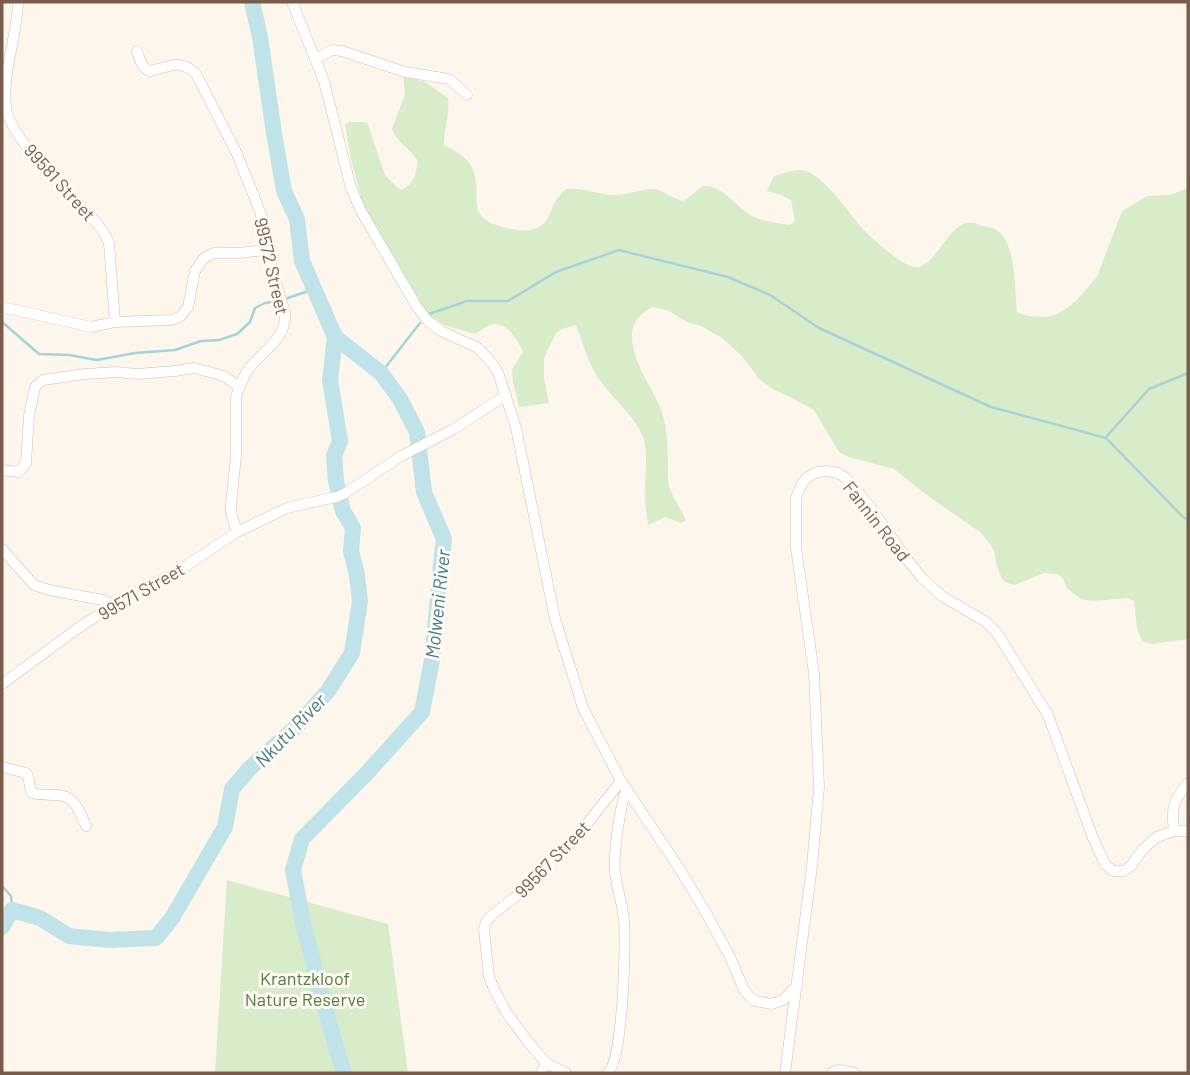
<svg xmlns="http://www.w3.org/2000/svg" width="1190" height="1075" viewBox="0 0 1190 1075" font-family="Barlow,sans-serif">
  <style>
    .green { fill: #d8ecc9 }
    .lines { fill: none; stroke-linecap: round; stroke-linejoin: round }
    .stream { stroke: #a5d3da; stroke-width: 2.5 }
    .river { stroke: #bfe3e8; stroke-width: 16 }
    .minor-casing { stroke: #d1beb0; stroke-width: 11 }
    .minor { stroke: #fff; stroke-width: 10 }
    .labels { text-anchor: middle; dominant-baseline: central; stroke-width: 6; stroke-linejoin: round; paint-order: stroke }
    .street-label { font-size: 18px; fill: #7a5c4d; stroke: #fffaf3 }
    .park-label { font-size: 18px; fill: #537a41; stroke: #fffaf3 }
    .water-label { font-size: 19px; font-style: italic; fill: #437c86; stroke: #fffaf3 }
  </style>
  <rect width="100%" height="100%" fill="#fdf6ec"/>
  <g class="green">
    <path d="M403,76l22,6 23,16c2,16 -4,31 -4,47 9,5 20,10 26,19 18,31 -13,54 41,65 10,2 22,3 31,-4 8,-6 10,-20 16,-28 3,-3 5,-5 8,-8 17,-2 32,6 49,6 13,0 26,-6 38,-6 12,1 20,11 31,12l19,-15c21,0 31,19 47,29 10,6 27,8 38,10l4,-1 3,-4 -4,-20 -10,-5 -14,-4 7,-15c8,-2 17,-6 26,-6 21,-1 51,47 65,61 7,8 32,29 41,33 5,2 11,5 16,2 15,-8 26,-35 41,-42 6,-3 14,0 20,2 6,1 11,2 15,5 18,13 17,61 19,81l11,4 18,1 11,-3 10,-6 10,-8 20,-23 25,-66 25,-15 23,-1 18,-7v451l-37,5 -9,-3 -5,-13 -3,-27 -7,-3 -34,3 -12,-2 -14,-11 -5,-11 -4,-3 -14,-1 -29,12 -10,-3 -3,-3 -6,-16 -1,-9 -4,-9 -11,-13 -52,-36 -34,-27 -45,-12 -10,-5 -25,-42 -26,-14 -14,-6 -14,-10 -18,-24 -20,-18 -21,-12 -14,-4 -18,-11 -16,-4c-11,5 -21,14 -21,28 0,25 17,48 27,70 9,19 8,39 9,59 0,7 -1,15 1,22 3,11 12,23 17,34l-5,3 -16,-6 -17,8c-1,-9 -3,-18 -3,-27 -1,-17 4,-45 -2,-61 -7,-20 -34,-42 -46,-61 -10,-16 -14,-34 -21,-51l-14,4 -6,4 -12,25v20l5,25 -30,4 -6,-25 -1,-13 11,-17c-6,-12 -16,-32 -33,-27 -5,2 -11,7 -15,9l-31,-9 -19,-13 -62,-107 -12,-46 -6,-35 5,-2h17l18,53 14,14 3,1c13,-8 13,-14 16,-29 -8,-13 -20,-17 -26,-32l13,-35z"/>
    <polygon points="227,880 388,924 408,1073 215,1073"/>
  </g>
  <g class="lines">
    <g class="stream">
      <polyline points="285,299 314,289"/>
      <polyline points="429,314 467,301 508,301 556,272 619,250 728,277 770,295 819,328 991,407 1106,438 1182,516 1188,520"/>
      <polyline points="2,322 39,354 69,355 97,360 135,353 175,350 201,341 219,340 237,334 250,322 255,308 265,303 278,301"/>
      <polyline points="381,373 420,323"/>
      <polyline points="1107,436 1149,389 1188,373"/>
      <polyline points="2,886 11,896 12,910"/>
    </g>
    <g class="river">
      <polyline points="252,2 260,37 274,133 284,191 297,219 302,261 335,337 381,373 400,399 417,432 424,492 444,539 439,582 433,655 422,712 367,773 302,839 293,870 303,923 331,1030 344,1073"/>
      <polyline points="2,927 12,910 40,918 69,936 109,940 156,938 172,918 225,827 232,789 249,769 297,726 328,691 352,653 360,601 357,575 351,551 353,528 343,511 336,481 334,456 340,441 330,380 335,337"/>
    </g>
    <g class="minor-casing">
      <g id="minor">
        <path d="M18,2c-1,35 -16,70 -12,106 3,25 51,75 70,94 13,12 26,24 33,41l6,79"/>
        <polyline points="292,2 324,81 351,188 361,211 417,307 428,321 441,331 478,348 492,363 499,375 516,428 555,619 583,708 621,781 679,868 705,911 730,957 744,990 750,997 755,1001 772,1004 783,1000 797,986"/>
        <path d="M137,51c3,7 4,18 13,20 19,-4 31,-13 46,3l41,80 24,60v15l4,21 7,17 13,46c2,27 -24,38 -37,57 -5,8 -9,17 -12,27v59l-5,48v8l6,20"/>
        <polyline points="317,58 332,50 342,51 405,72 449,79 467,95"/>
        <polyline points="2,307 91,327 115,322 172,320 181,316 188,307 195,271 204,258 214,253 238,253 265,250"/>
        <polyline points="2,470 18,472 21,470 26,463 29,416 35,387 43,380 85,374 116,372 137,374 175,371 194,368 224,376 239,387"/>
        <polyline points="2,549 34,585 49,590 103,600 115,605"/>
        <polyline points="2,684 81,626 134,593 174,574 237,532 287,508 336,497 344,494 401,456 454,429 506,395"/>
        <path d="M2,767l24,6c5,6 2,14 6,20 8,2 16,2 24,2 19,0 23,16 30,31"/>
        <path d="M1174,831c-3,-24 -1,-30 14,-48"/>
        <polyline points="541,1073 546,1063"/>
        <polyline points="566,1073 546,1063 529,1043 506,1012 495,991 489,977 484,930 486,922 491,916 534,882 573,841 621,781"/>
        <path d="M608,1073c15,-14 18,-128 16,-152 -1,-16 -7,-32 -9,-48 -2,-15 5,-70 12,-84"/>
        <polyline points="785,1073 812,866 819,787 814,673 796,548 796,497 803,482 809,476 817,472 827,471 838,473 846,478 868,504 906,558 922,578 942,596 986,622 997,633 1048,715 1093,838 1105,864 1113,871 1124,871 1131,866 1143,849 1157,837 1174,831 1188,831"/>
        <polyline points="831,1073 839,1070 855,1073"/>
      </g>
    </g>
    <use href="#minor" class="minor"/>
  </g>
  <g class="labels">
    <g class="street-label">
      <text transform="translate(60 182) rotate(48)">99581 Street</text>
      <text transform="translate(272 266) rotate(77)">99572 Street</text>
      <text transform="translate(877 521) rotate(52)">Fannin Road</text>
      <text transform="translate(141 591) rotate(-30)">99571 Street</text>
      <text transform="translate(552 859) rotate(-46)">99567 Street</text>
    </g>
    <g class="park-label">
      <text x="305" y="978">Krantzkloof<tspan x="305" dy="21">Nature Reserve</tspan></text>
    </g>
    <g class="water-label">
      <text transform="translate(437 604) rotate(-84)">Molweni River</text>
      <text transform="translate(290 730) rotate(-46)">Nkutu River</text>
    </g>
  </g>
  <rect width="1190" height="1075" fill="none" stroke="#7a5c4d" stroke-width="7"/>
</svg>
